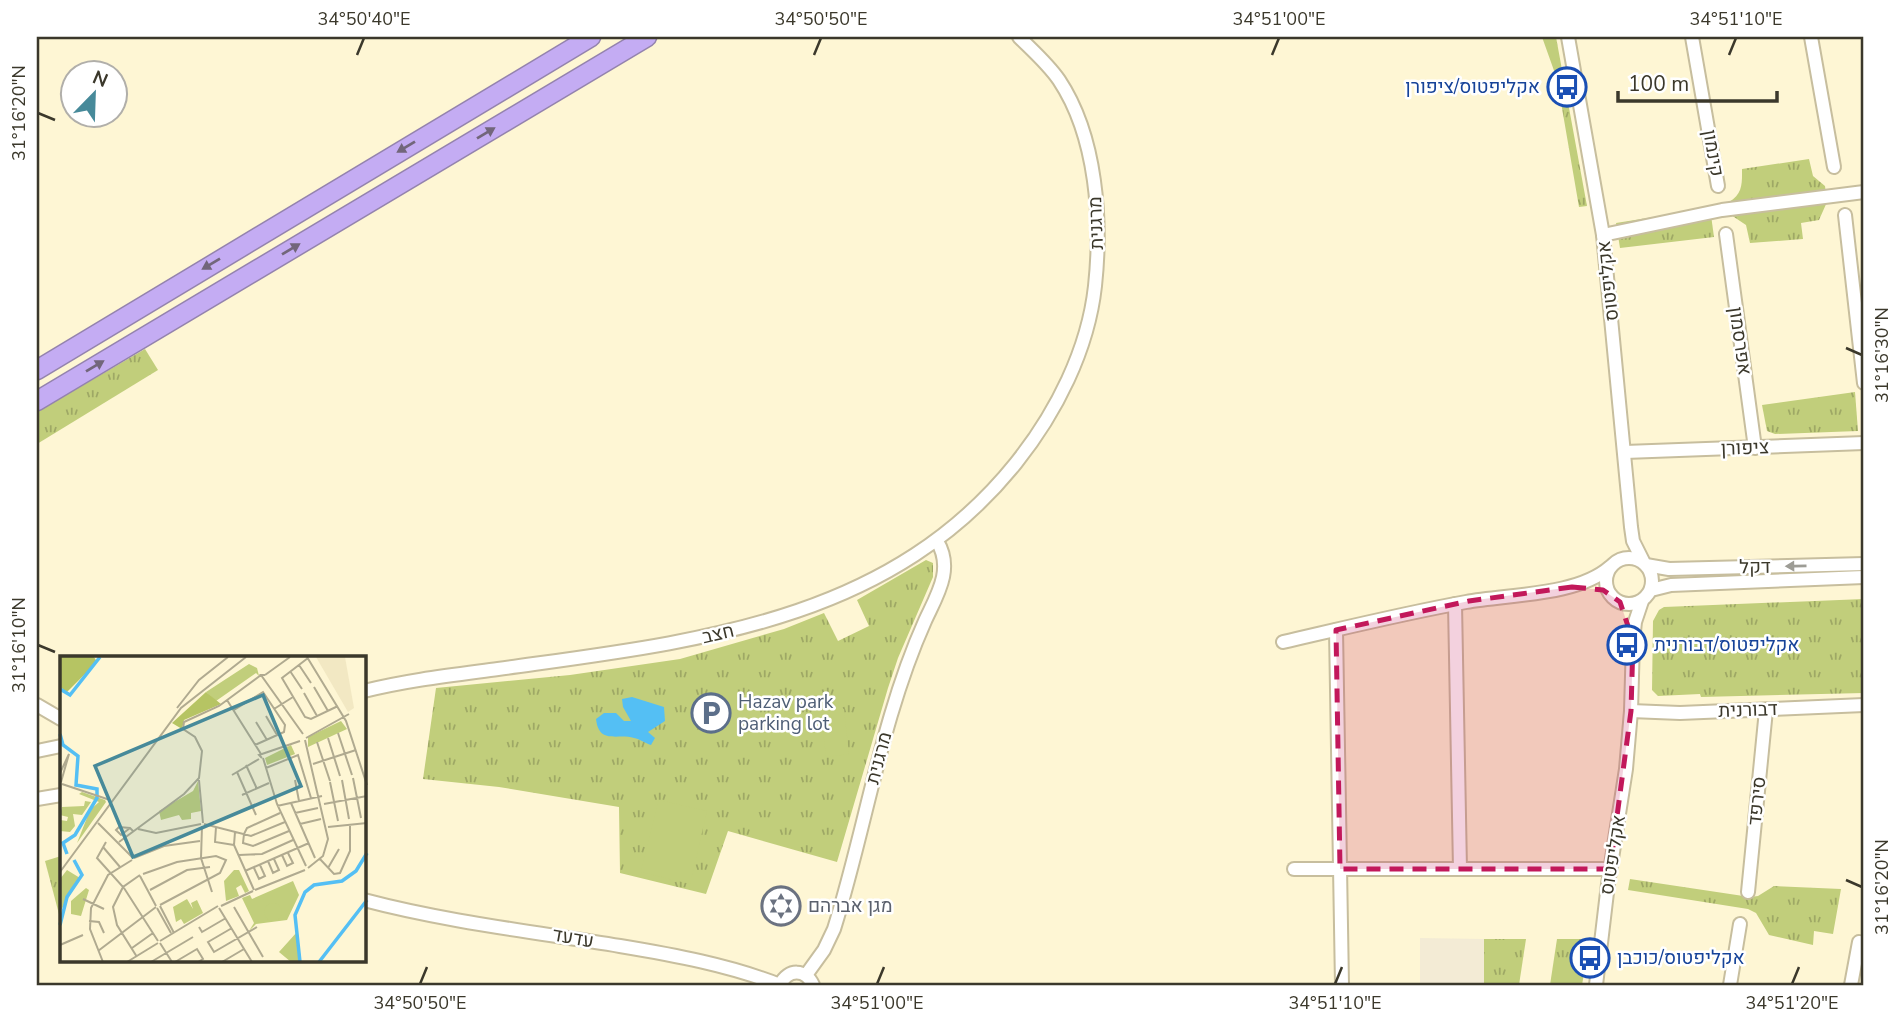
<svg xmlns="http://www.w3.org/2000/svg" width="1901" height="1022" viewBox="0 0 1901 1022" font-family="'Nunito Sans',Heebo,sans-serif">
  <style>
    .education { fill: #f3ebd5 }
    .grass { fill: url(#grass-tufts) }
    .pitch { fill: #c1ce7b }
    .water { fill: #54bff4 }
    .lines { fill: none; stroke-linecap: round; stroke-linejoin: round }
    .minor-casing { stroke: #c7be9e; stroke-width: 16 }
    .highway-casing { stroke: #9483ad; stroke-width: 21 }
    .minor { stroke: #fff; stroke-width: 12 }
    .highway { stroke: #c4acf3; stroke-width: 18 }
    .oneway { fill: #72667b }
    .oneway2 { fill: #9d9c95 }
    .marked { fill: #c2185b; fill-opacity: 0.2; stroke: #c2185b; stroke-width: 5; stroke-dasharray: 14 9; stroke-linejoin: round }
    .ticks { fill: none; stroke: #3b382b; stroke-width: 2.5 }
    .labels { text-anchor: middle; dominant-baseline: central; stroke-width: 5; stroke-linejoin: round; paint-order: stroke }
    .transit-label { font-size: 19px; fill: #164399; stroke: #fff; text-anchor: start }
    .street-label { font-size: 19px; fill: #3b382b; stroke: #fff }
    .service-label { font-size: 19px; fill: #4e5e75; stroke: #fff; text-anchor: start }
    .worship-label { font-size: 19px; fill: #5b616d; stroke: #fff; text-anchor: start }
    .inset-river { fill: none; stroke: #54bff4; stroke-width: 3.5 }
    .inset-road { fill: none; stroke: #b0aa90; stroke-width: 2 }
    .view { fill: #478a9a; fill-opacity: 0.15; stroke: #478a9a; stroke-width: 3.5 }
    .inset-edge { fill: none; stroke: #3b382b; stroke-width: 3.5 }
    .neatline { fill: none; stroke: #3b382b; stroke-width: 2.5 }
    .ticks-label { font-size: 18px; text-anchor: middle; fill: #3b382b }
  </style>
  <defs>
    <pattern id="grass-tufts" width="24" height="20" patternUnits="userSpaceOnUse" patternTransform="scale(1.75)"><rect width="24" height="20" fill="#c1ce7b"/><path d="M3 7l-1-3M5 7V3M7 7l1-3M15 17l-1-3M17 17v-4M19 17l1-3" fill="none" stroke="#9ea865"/></pattern>
  </defs>
  <rect width="100%" height="100%" fill="#fef6d4"/>
  <polygon class="education" points="1420,938 1484,939 1484,985 1420,985"/>
  <g class="grass">
    <polygon points="1542,37 1556,37 1587,206 1579,207 1557,79"/>
    <path d="M1809,159l4,17 12,10 2,16 -8,18 -18,3 2,16 -53,4 -4,-18 -15,-10 -2,-13c14,-8 13,-19 13,-33z"/>
    <polygon points="1710,208 1714,237 1620,248 1616,223"/>
    <polygon points="145,349 158,370 37,444 37,412"/>
    <polygon points="1855,392 1858,431 1775,434 1767,431 1762,405"/>
    <polygon points="926,560 933,563 933,577 898,658 888,688 837,862 728,831 706,894 620,873 619,807 499,787 423,779 436,688 570,675 680,659 784,629 824,613 838,641 869,626 857,600"/>
    <polygon points="1864,599 1864,693 1701,697 1700,694 1658,696 1652,690 1653,621 1659,610 1664,607"/>
    <polygon points="61,856 61,917 60,918 45,861"/>
    <polygon points="1630,879 1750,897 1758,896 1774,886 1841,889 1833,934 1814,931 1813,945 1769,935 1756,913 1748,909 1628,890"/>
    <polygon points="1484,939 1526,939 1519,985 1484,985"/>
    <polygon points="1557,939 1590,939 1582,985 1550,985"/>
  </g>
  <g class="pitch">
    <polygon points="844,709 849,754 826,757 821,712"/>
    <polygon points="659,800 707,811 690,884 641,872"/>
  </g>
  <path class="water" d="M632,697l32,10 1,14 -17,11 7,6 -4,7c-6,-2 -11,-6 -17,-7 -16,-5 -35,7 -38,-19l8,-6h12l8,8h7l-8,-14 -1,-8z"/>
  <g class="lines">
    <g class="minor-casing">
      <g id="minor">
        <polyline points="1568,37 1603,235 1631,527 1633,541 1643,561"/>
        <polyline points="1692,37 1718,186"/>
        <polyline points="1811,37 1834,167"/>
        <polyline points="1845,215 1864,383"/>
        <polyline points="1726,234 1755,448"/>
        <polyline points="1603,235 1722,210 1864,192"/>
        <polyline points="1625,452 1864,443"/>
        <circle cx="1629" cy="581" r="23"/>
        <polyline points="1646,565 1669,569 1864,564"/>
        <polyline points="1651,590 1671,585 1864,577"/>
        <polyline points="1455,604 1460,869"/>
        <polyline points="1336,630 1342,985"/>
        <path d="M1283,642c61,-14 122,-29 183,-40 44,-8 111,-6 144,-35"/>
        <path d="M364,691c44,-11 89,-16 134,-22 191,-27 388,-44 518,-206 40,-50 72,-113 79,-177 7,-65 2,-149 -36,-206 -11,-16 -26,-29 -40,-43"/>
        <polyline points="37,705 61,719"/>
        <polyline points="1631,711 1680,713 1864,705"/>
        <polyline points="37,751 61,746"/>
        <polyline points="37,799 61,795"/>
        <polyline points="1294,869 1610,869"/>
        <polyline points="1748,892 1766,710"/>
        <path d="M364,900c83,22 171,32 256,46 54,9 109,19 160,39"/>
        <path d="M806,975l18,-25 10,-21c32,-102 47,-210 91,-308 12,-26 29,-52 12,-80"/>
        <path d="M780,985c8,-17 26,-16 33,0"/>
        <polyline points="1596,985 1608,884 1626,769 1631,711 1633,641 1635,622 1642,601"/>
        <polyline points="1730,985 1740,924"/>
        <polyline points="1851,985 1859,942"/>
      </g>
    </g>
    <g class="highway-casing">
      <g id="highway">
        <polyline points="37,370 591,37"/>
        <polyline points="37,401 647,37"/>
      </g>
    </g>
    <use href="#minor" class="minor"/>
    <use href="#highway" class="highway"/>
  </g>
  <defs><path id="oneway-solid" d="M-6-.8H1V-3.2L6.5 0L1 3.2V.8H-6Z" transform="scale(1.75)"/></defs>
  <g class="oneway">
    <use href="#oneway-solid" transform="translate(486 133) rotate(-31)"/>
    <use href="#oneway-solid" transform="translate(406 147) rotate(149)"/>
    <use href="#oneway-solid" transform="translate(291 249) rotate(-31)"/>
    <use href="#oneway-solid" transform="translate(211 264) rotate(149)"/>
    <use href="#oneway-solid" transform="translate(95 366) rotate(-31)"/>
  </g>
  <use class="oneway2" href="#oneway-solid" transform="translate(1796 566) rotate(179)"/>
  <path class="marked" d="M1572,587l31,3 17,12 13,39 -2,70 -21,158h-270l-4,-239 133,-29z"/>
  <path class="ticks" d="M357,55l7,-17M814,55l7,-17M1272,55l7,-17M1729,55l7,-17M38,113l17,7M1846,348l16,7M38,645l17,7M1846,880l16,7M420,984l7,-17M877,984l7,-17M1335,984l7,-17M1792,984l7,-17"/>
  <defs>
    <g id="bus-ring" transform="scale(2.0125)"><circle r="9.5" fill="#fff" stroke="#1a4fb4" stroke-width="1.5"/><path d="M-5-6H5V4H4V6H2V4H-2V6H-4V4H-5ZM-3.5-4V0h7V-4ZM-3.5 1.2v1.5H-2V1.2ZM2 1.2v1.5H3.5V1.2Z" fill="#1a4fb4"/></g>
    <g id="parking-ring" transform="scale(2.0125)"><circle r="9.5" fill="#fff" stroke="#5c6f8a" stroke-width="1.5"/><path d="M-3.5-5.5H1a3.5 3.5 0 0 1 0 7H-1V5.5H-3.5ZM-1-3.4V-.6H.8a1.4 1.4 0 0 0 0-2.8Z" fill="#5c6f8a"/></g>
    <g id="synagogue-ring" transform="scale(2.0125)"><circle r="9.5" fill="#fff" stroke="#6b7280" stroke-width="1.5"/><path d="M0-6.5L5.6 3.2H-5.6ZM0 6.5L5.6-3.2H-5.6Z" fill="#6b7280"/></g>
  </defs>
  <g fill-rule="evenodd">
    <use href="#bus-ring" x="1567" y="87"/>
    <use href="#bus-ring" x="1627" y="645"/>
    <use href="#parking-ring" x="711" y="713"/>
    <use href="#synagogue-ring" x="781" y="906"/>
    <use href="#bus-ring" x="1590" y="958"/>
  </g>
  <g class="labels">
    <g class="transit-label">
      <text x="1540" y="87" text-anchor="end">אקליפטוס/ציפורן</text>
      <text x="1654" y="645">אקליפטוס/דבורנית</text>
      <text x="1617" y="958">אקליפטוס/כוכבן</text>
    </g>
    <g class="street-label">
      <text transform="translate(1713 153) rotate(80)">קינמון</text>
      <text transform="translate(1096 223) rotate(-92)">מרגנית</text>
      <text transform="translate(1608 281) rotate(-96)">אקליפטוס</text>
      <text transform="translate(1740 341) rotate(82)">אפרסמון</text>
      <text transform="translate(1745 448) rotate(-2)">ציפורן</text>
      <text transform="translate(1755 567) rotate(-1)">דקל</text>
      <text transform="translate(718 634) rotate(-13)">חצב</text>
      <text transform="translate(1748 710) rotate(-2)">דבורנית</text>
      <text transform="translate(879 758) rotate(-75)">מרגנית</text>
      <text transform="translate(1757 801) rotate(-84)">סירפד</text>
      <text transform="translate(1613 855) rotate(-81)">אקליפטוס</text>
      <text transform="translate(573 938) rotate(10)">עדעד</text>
    </g>
    <g class="service-label">
      <text x="738" y="702">Hazav park<tspan x="738" dy="22">parking lot</tspan></text>
    </g>
    <g class="worship-label">
      <text x="808" y="906">מגן אברהם</text>
    </g>
  </g>
  <g transform="translate(60 656)">
    <rect width="306" height="306" fill="#fef6d4"/>
    <path d="M189,8l8,4 2,8 -3,-3 -40,28 -10,-9zM281,65l6,8 -39,18v-10zM231,89l4,9 -28,11 -2,-7zM138,125l3,30 -10,2v6l-9,1 -3,-5 -18,5 -2,-9 34,-20zM22,136l23,8 1,2 -29,41 13,-33 9,-8 -20,-8zM25,145l6,1 -9,13 -9,-1 2,12 -5,6 -10,-1v-11l7,1 1,-4 -8,-2 2,-8 22,-1zM7,214l13,8 -20,34v-33zM174,214h5l10,21 -4,2 -4,-8 -5,3 3,8 -13,5 -2,-20zM233,225l6,14 -12,25 -31,4 -7,7 5,-8 -12,-25 8,-3 2,4zM26,232l3,2 -8,26 -10,-2v-13zM237,276l4,30h-10l-12,-10z" fill="#c1ce7b"/>
    <path d="M0,1h34l3,5 -30,30 -7,-5zM146,36l15,12 -37,16 -2,9 -10,-6z" fill="#b6c463"/>
    <path d="M256,1h29l9,51 -6,4z" fill="#f2e8c3"/>
    <path d="M127,243l6,10 -2,-6 6,-3 6,13 -19,11 -3,-5 -5,3 -3,-15zM204 256a9 9 0 1 1 18 0a9 9 0 1 1-18 0Z" fill="#c1ce7b"/>
    <path class="inset-river" d="M0,33l10,6 30,-38M0,78l3,11 15,11 -2,29 21,4v9l-22,37 -12,8 4,11M0,269l7,-28 15,-22 -8,-15M240,306l-5,-47 10,-23 9,-7 28,-4 14,-10 11,-18M259,306l48,-62"/>
    <path class="inset-road" d="M247,1l39,64 21,64M248,2l-26,20 23,39 6,2 27,-13M239,9l12,18M230,15l12,18M205,19h-4l42,59M205,19l25,-18M254,31l14,24M244,37l13,23M167,44l34,54M117,52l22,-28 29,-23M214,53l19,-12M174,54l29,-18 22,33 -1,7 -29,13M206,60l11,19M196,66l11,18M278,77l14,42M246,82l43,-24M268,82l12,38M245,84l23,99 -5,17 -15,12M257,86l13,39M202,102l-3,-3 41,-14M203,102l14,46 29,62M253,108l43,-14M186,109l11,24M206,112l32,-13 13,43M177,116l19,43M0,117l9,-19 -8,28M172,119l27,-16M293,122l8,40M139,124l4,43M235,124l4,21M282,124l7,39M270,126l8,39M2,128l48,16M182,139l27,-12M231,147l24,55M264,148l43,-8M217,150l45,-10M235,157l23,-5M38,167l35,35M144,168l47,12 34,-14M240,168l21,-5M142,170l-1,32 11,34M156,171l-1,15 19,3M268,171l39,-4M70,172l-9,7 -5,-5 3,-3 11,1 4,4M78,173l18,4 45,-9M175,176l-1,13 20,45M184,178l-1,9 10,3 36,-15M184,178l3,-6 33,-15M46,186l-9,16 27,30 34,53M59,186l65,-48 15,-16 3,-27 -7,-14 -12,-8 1,-7 35,-16 42,-31M43,191l17,20M179,199l23,-1 31,-14M222,199l5,11 6,-3 -5,-10M74,202l30,-12 36,-5M259,202l15,16 6,-1 10,-22v-26M208,205l5,12 6,-3 -5,-11M194,212l5,11 6,-3 -5,-11M268,212l11,-19M185,215l64,-28M0,216l121,-164 65,-51M83,218l34,-12 39,-6 10,4 -6,13 -60,32M80,220l16,30M90,234l37,-20 23,-3M195,234l50,-20M23,243l21,10M100,250l14,27M161,250l32,-15M174,251l29,50M97,252l14,25M159,252l33,54M29,265l10,1 5,11M139,271l3,5 24,-14M172,272l-24,14 6,10 43,-25M100,285l58,-35M100,287l12,19M0,289l23,-10M72,292l21,-15M38,295l58,-44M77,301l-20,-32 -4,-18 10,-20 17,-12M43,306l-13,-33 1,-21 17,-33 24,-15M67,306l31,-19M91,306l42,-25M115,306l22,-13 6,10 -5,3M162,306l22,-13"/>
    <path class="view" d="M203,39l38,91 -168,71 -38,-91z"/>
    <rect width="306" height="306" class="inset-edge"/>
  </g>
  <rect width="1901" height="1022" fill="none" stroke="#ffffff" stroke-width="77"/>
  <g transform="translate(94 94) rotate(23)"><circle r="33" fill="#ffffff" stroke="#b1afaa" stroke-width="2"/>
  <path d="M0-5L12 26L0 18L-12 26Z" fill="#478a9a"/>
  <text y="-10" font-size="19" font-weight="bold" text-anchor="middle" fill="#3b382b">N</text>
  </g>
  <path d="M1618 91v10h159v-10" fill="none" stroke="#3b382b" stroke-width="3.5"/>
  <text x="1628" y="91" font-size="21" fill="#3b382b" stroke="#ffffff" stroke-width="5" paint-order="stroke">100 m</text>
  <rect x="38" y="38" width="1824" height="946" class="neatline"/>
  <g class="ticks-label">
    <text x="364" y="25">34°50'40"E</text>
    <text x="821" y="25">34°50'50"E</text>
    <text x="1279" y="25">34°51'00"E</text>
    <text x="1736" y="25">34°51'10"E</text>
    <text transform="translate(19 113) rotate(-90)" y="6">31°16'20"N</text>
    <text transform="translate(1882 355) rotate(-90)" y="6">31°16'30"N</text>
    <text transform="translate(19 645) rotate(-90)" y="6">31°16'10"N</text>
    <text transform="translate(1882 887) rotate(-90)" y="6">31°16'20"N</text>
    <text x="420" y="1009">34°50'50"E</text>
    <text x="877" y="1009">34°51'00"E</text>
    <text x="1335" y="1009">34°51'10"E</text>
    <text x="1792" y="1009">34°51'20"E</text>
  </g>
</svg>
